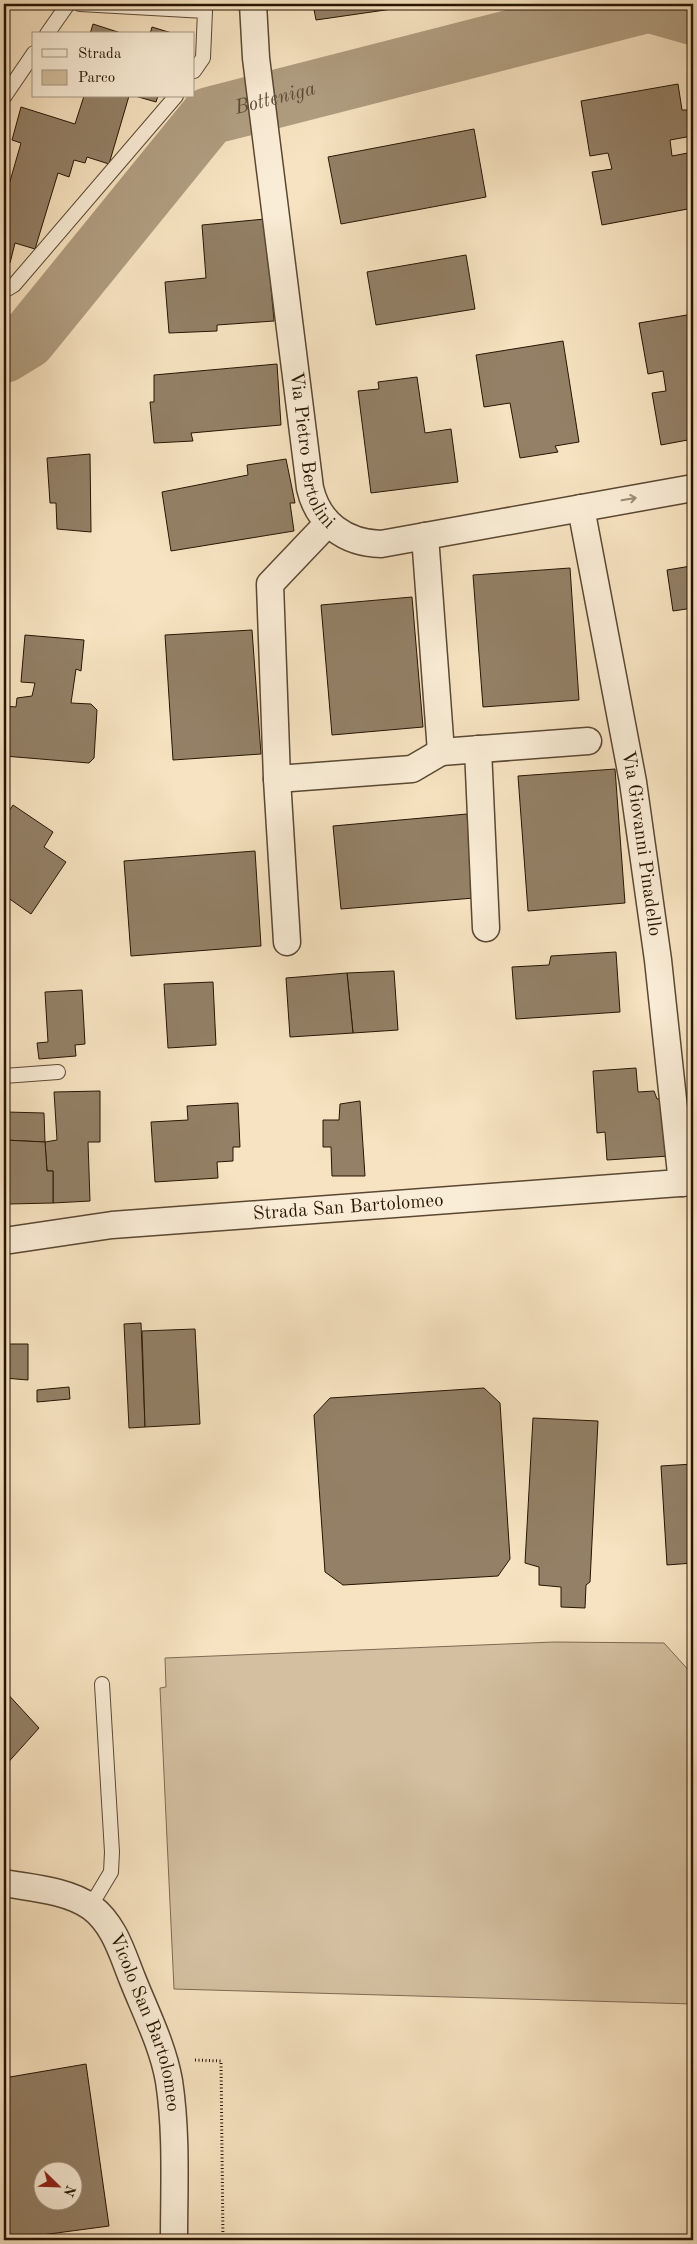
<svg xmlns="http://www.w3.org/2000/svg" width="697" height="2244" viewBox="0 0 697 2244" font-family="'Old Standard TT',serif">
  <style>
    .green { fill: #d4c0a1; stroke: #7e6a52 }
    .lines { fill: none; stroke-linecap: round; stroke-linejoin: round }
    .river { stroke: #b09d80; stroke-width: 58 }
    .building { fill: #938066; stroke: #271503; fill-rule: evenodd }
    .lane-casing { stroke: #5b4832; stroke-width: 16 }
    .street-casing { stroke: #5b4832; stroke-width: 29 }
    .path { stroke: #271503; stroke-width: 3; stroke-dasharray: 1 2.5; stroke-linecap: butt }
    .lane { stroke: #faedd7; stroke-width: 14 }
    .street { stroke: #faedd7; stroke-width: 26 }
    .oneway { stroke: #9b8c78 }
    .labels { text-anchor: middle; dominant-baseline: central; stroke-width: 5; stroke-linejoin: round; paint-order: stroke }
    .street-label { font-size: 19px; fill: #271503; stroke: #faedd7 }
    .water-label { font-size: 20px; font-style: italic; fill: #5e4b35; stroke: #faedd7 }
  </style>
  <rect width="100%" height="100%" fill="#f7e3c1"/>
  <filter id="stains"><feTurbulence type="fractalNoise" baseFrequency=".004" numOctaves="4"/><feColorMatrix values="0 0 0 0 .2 0 0 0 0 .09 0 0 0 0 .02 0 0 0 .5 -.17"/></filter>
  <radialGradient id="worn" r=".72"><stop offset=".6" stop-color="#630" stop-opacity="0"/><stop offset="1" stop-color="#630" stop-opacity=".3"/></radialGradient>
  <polygon class="green" points="554,1642 664,1643 692,1674 693,2004 174,1989 160,1688 166,1687 165,1658"/>
  <g class="lines">
    <g class="river">
      <polyline points="651,4 693,16"/>
      <path id="s1" d="M4,354l23,-14 182,-224 438,-112"/>
    </g>
  </g>
  <g class="building">
    <polygon points="313,4 413,4 413,6 316,20"/>
    <polygon points="93,24 124,34 90,34"/>
    <polygon points="152,27 175,34 150,34"/>
    <polygon points="678,84 682,110 687,110 692,136 670,140 672,156 693,152 693,208 602,225 592,172 612,169 608,153 590,156 581,101"/>
    <polygon points="84,96 129,96 109,164 87,157 85,163 74,160 69,177 58,173 35,249 15,243 10,263 4,261 4,202 21,143 12,140 21,107 75,124"/>
    <polygon points="135,96 158,96 156,102"/>
    <polygon points="474,129 486,197 341,224 328,157"/>
    <polygon points="265,219 274,321 217,325 217,331 169,333 165,282 206,278 202,225"/>
    <polygon points="466,255 475,309 376,325 367,272"/>
    <polygon points="693,314 693,439 661,445 652,393 666,391 663,371 648,374 639,323"/>
    <polygon points="563,341 579,442 555,446 558,452 520,458 510,403 484,407 476,355"/>
    <polygon points="277,364 281,425 191,433 193,441 154,443 150,402 154,402 154,375"/>
    <polygon points="417,377 425,433 451,429 458,482 371,493 358,391 379,389 378,382"/>
    <polygon points="90,454 91,532 57,529 56,503 50,503 47,458"/>
    <polygon points="286,459 295,503 290,503 294,531 171,551 162,492 248,475 247,465"/>
    <polygon points="691,566 692,571 693,571 693,608 673,611 667,570"/>
    <polygon points="570,568 579,700 483,707 473,575"/>
    <polygon points="412,597 423,727 332,735 321,605"/>
    <polygon points="252,630 261,754 173,760 165,635"/>
    <polygon points="25,635 84,640 81,671 76,669 71,703 91,704 97,710 94,758 89,763 4,756 4,706 16,707 17,698 32,696 35,683 21,682"/>
    <polygon points="615,769 625,903 528,911 518,776"/>
    <polygon points="13,805 53,832 44,847 66,862 31,914 4,895 4,819"/>
    <polygon points="467,814 474,898 341,909 333,826"/>
    <polygon points="255,851 261,946 131,956 124,861"/>
    <polygon points="616,952 620,1012 516,1019 512,967 549,965 551,956"/>
    <polygon points="394,971 398,1030 353,1033 347,973"/>
    <polygon points="347,973 353,1033 290,1037 286,978"/>
    <polygon points="213,982 216,1045 168,1048 164,984"/>
    <polygon points="82,990 85,1044 75,1045 76,1056 39,1059 37,1043 48,1042 45,992"/>
    <polygon points="636,1068 638,1092 654,1091 657,1099 665,1098 669,1156 607,1160 605,1132 597,1133 593,1071"/>
    <polygon points="100,1091 100,1142 88,1142 90,1201 53,1203 53,1171 47,1171 45,1142 57,1140 54,1092"/>
    <polygon points="360,1101 365,1176 332,1176 331,1147 323,1147 323,1120 339,1120 340,1104"/>
    <polygon points="238,1103 240,1147 233,1147 233,1161 217,1162 218,1178 155,1182 151,1122 188,1120 187,1106"/>
    <polygon points="6,1112 44,1113 45,1142 4,1140"/>
    <polygon points="4,1140 45,1142 47,1171 53,1171 53,1203 9,1204 8,1166 4,1165"/>
    <polygon points="141,1323 145,1427 129,1428 124,1324"/>
    <polygon points="195,1329 200,1424 145,1427 142,1331"/>
    <polygon points="4,1344 28,1344 28,1380 4,1378"/>
    <polygon points="69,1387 70,1399 37,1402 37,1390"/>
    <polygon points="484,1388 500,1403 510,1559 498,1576 343,1585 325,1572 314,1415 330,1398"/>
    <polygon points="533,1418 598,1421 590,1582 586,1585 585,1608 561,1607 561,1587 539,1585 539,1567 525,1563"/>
    <polygon points="693,1464 693,1563 667,1565 661,1466"/>
    <polygon points="4,1690 39,1728 4,1767"/>
    <path d="M86,2064l23,162 -105,14v-162zM42,2172h30v30h-30z"/>
  </g>
  <g class="lines">
    <g class="lane-casing">
      <g id="lane">
        <polyline points="80,4 205,11 203,58 194,71"/>
        <polyline points="47,34 68,4"/>
        <polyline points="4,97 34,53"/>
        <polyline points="4,291 14,285 176,96"/>
        <polyline points="4,1076 58,1072"/>
        <polyline points="90,1907 111,1872 112,1852 102,1684"/>
      </g>
    </g>
    <g class="street-casing">
      <g id="street">
        <path id="s2" d="M253,4l3,54 54,430c8,35 35,55 71,56l312,-56"/>
        <path id="s3" d="M581,508l52,274 25,178 24,223"/>
        <polyline points="328,523 270,584 277,779 412,769 441,752"/>
        <polyline points="425,536 441,752 588,741"/>
        <polyline points="478,749 486,928"/>
        <polyline points="277,779 287,942"/>
        <path id="s4" d="M4,1241l108,-16 581,-43"/>
        <path id="s5" d="M4,1883c27,5 63,7 87,24 23,17 31,46 41,71 13,33 31,68 37,103 8,52 5,107 5,159"/>
      </g>
    </g>
    <polyline class="path" points="195,2060 221,2061 223,2240"/>
    <use href="#lane" class="lane"/>
    <use href="#street" class="street"/>
  </g>
  <defs><path id="oneway-shaft" d="M-6 0H5M1.5-3L5.5 0L1.5 3" fill="none" stroke-width="1.6" stroke-linecap="round" stroke-linejoin="round" transform="scale(1.25)"/></defs>
  <use class="oneway" href="#oneway-shaft" transform="translate(629 499) rotate(-10)"/>
  <g class="labels">
    <g class="street-label">
      <text stroke="none"><textPath href="#s2" startOffset="451">Via Pietro Bertolini</textPath></text>
      <text stroke="none"><textPath href="#s3" startOffset="341">Via Giovanni Pinadello</textPath></text>
      <text stroke="none"><textPath href="#s4" startOffset="346">Strada San Bartolomeo</textPath></text>
      <text stroke="none"><textPath href="#s5" startOffset="221">Vicolo San Bartolomeo</textPath></text>
    </g>
    <g class="water-label">
      <text stroke="none"><textPath href="#s1" startOffset="384">Botteniga</textPath></text>
    </g>
  </g>
  <rect width="697" height="2244" fill="none" stroke="#f7e3c1" stroke-width="20"/>
  <rect x="5" y="5" width="687" height="2234" fill="none" stroke="#271503" stroke-width="2.5"/>
  <rect x="10" y="10" width="677" height="2224" fill="none" stroke="#271503"/>
  <rect x="32" y="32" width="162" height="65" fill="#faedd7" stroke="#a69782"/>
  <rect x="42" y="49" width="25" height="8" fill="#faedd7" stroke="#a69782"/>
  <text x="78" y="58" font-size="15" fill="#271503">Strada</text>
  <rect x="42" y="70" width="25" height="15" fill="#d4c0a1" stroke="#a69782"/>
  <text x="78" y="82" font-size="15" fill="#271503">Parco</text>
  <g transform="translate(58 2186) rotate(113)"><circle r="24" fill="#faedd7" stroke="#a69782"/>
  <path d="M0-4L9 19L0 12L-9 19Z" fill="#8f2418"/>
  <text y="-8" font-size="14" font-weight="bold" text-anchor="middle" fill="#271503">N</text>
  </g>
  <rect width="100%" height="100%" filter="url(#stains)"/>
  <rect width="100%" height="100%" fill="url(#worn)"/>
</svg>
